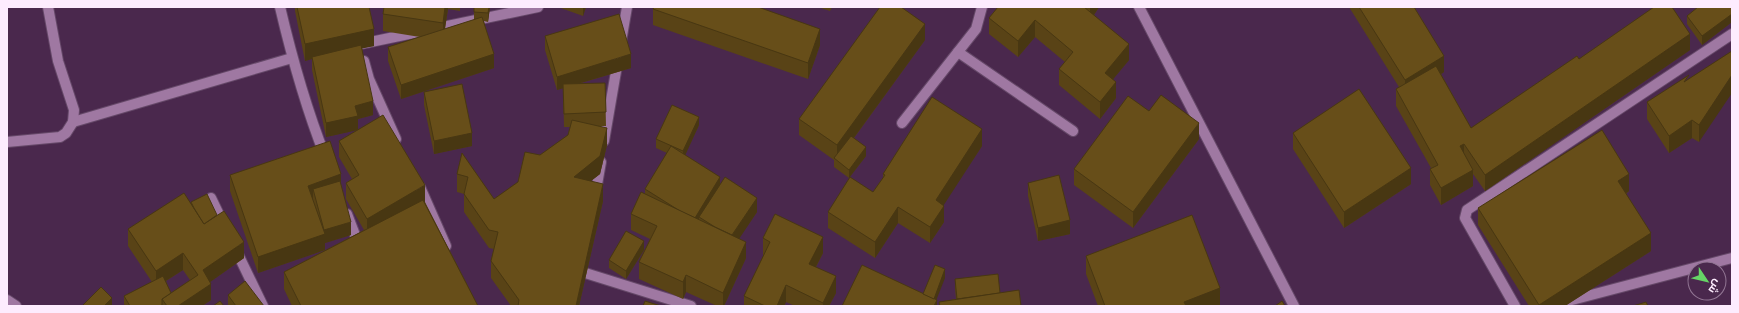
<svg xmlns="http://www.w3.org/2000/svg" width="1739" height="313" viewBox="0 0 1739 313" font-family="'Nunito Sans',Cairo,sans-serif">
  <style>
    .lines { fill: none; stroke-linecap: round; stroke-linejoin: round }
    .street-casing { stroke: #654868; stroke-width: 12 }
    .street { stroke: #9f78a2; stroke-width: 10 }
    .wall { fill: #594316; fill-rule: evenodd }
    .shaded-wall { fill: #483712 }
    .building { fill: #674e19; stroke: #483712 }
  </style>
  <rect width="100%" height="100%" fill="#4a284d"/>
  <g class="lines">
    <g class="street-casing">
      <g id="street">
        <path d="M280,7c12,51 26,101 45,149"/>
        <polyline points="1139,7 1294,306"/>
        <polyline points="621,42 627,7"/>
        <polyline points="361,44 538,7"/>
        <polyline points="958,52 1073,131"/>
        <polyline points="364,61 369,79 396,139"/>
        <polyline points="73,122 292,58"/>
        <polyline points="902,123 976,29 982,7"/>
        <polyline points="604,141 618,60"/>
        <polyline points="7,142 60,137 66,133 73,122 74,110 58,61 48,7"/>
        <polyline points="420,187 446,246"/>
        <polyline points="595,196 601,162"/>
        <polyline points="211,198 225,227"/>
        <polyline points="347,214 360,248"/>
        <polyline points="235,248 263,306"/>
        <polyline points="582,272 691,306"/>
        <polyline points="7,300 16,306"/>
        <polyline points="1515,306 1465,218 1467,210 1732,34"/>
        <polyline points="1549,306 1732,258"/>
      </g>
    </g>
    <use href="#street" class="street"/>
  </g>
  <g class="wall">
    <polygon points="295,7 369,7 374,46 362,48 373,115 358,119 358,130 425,202 478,306 292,306 284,289 284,272 364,230 346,199 346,183 352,179 339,157 339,141 357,130 326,137 312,70 312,59 305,61 295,11"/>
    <polygon points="384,7 460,7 460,11 448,9 445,29 474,20 474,7 490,7 488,22 484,21 494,68 401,99 388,61 388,47 420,37 383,31 383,14"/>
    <polygon points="558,7 586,7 583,16"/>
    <polygon points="818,7 832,7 830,11"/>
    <polygon points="998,7 1099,7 1094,15 1129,60 1113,79 1116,98 1100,119 1059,85 1059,69 1065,62 1035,37 1018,57 989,34 989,18"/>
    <polygon points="1349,7 1414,7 1444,72 1441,74 1471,128 1579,59 1690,50 1485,191 1473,174 1473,186 1441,205 1430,185 1430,169 1431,168 1396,106 1396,89 1399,87"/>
    <polygon points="1732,7 1732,22 1702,45 1687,24 1687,16"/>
    <polygon points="653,9 820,45 808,79 653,25"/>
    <polygon points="545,36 631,68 578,84 605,83 606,126 600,126 607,145 600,174 591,181 603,201 579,306 511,306 491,278 491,261 494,249 489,248 464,212 464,194 457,192 457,174 462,153 494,199 518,182 540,155 568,135 570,127 564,127 563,88 557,90 545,50"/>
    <polygon points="925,40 854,138 866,156 849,178 834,167 834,160 799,135 799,119"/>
    <polygon points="1732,51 1699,142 1692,138 1669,153 1647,119 1647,102 1689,79"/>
    <polygon points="424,92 472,146 434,154 424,105"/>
    <polygon points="1149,111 1199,139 1133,228 1074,185 1074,169"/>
    <polygon points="699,125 685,155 720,184 757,212 739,238 746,258 724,306 717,306 686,292 683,299 639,279 639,262 650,239 631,230 631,214 645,194 645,189 667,153 656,148 656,139"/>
    <polygon points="1293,133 1411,184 1344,228 1293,149"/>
    <polygon points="982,146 943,205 944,222 930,243 898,223 875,258 828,228 828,212 873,192 883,178 883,174"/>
    <polygon points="230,175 341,185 351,235 325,243 325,250 258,273 230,191"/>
    <polygon points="1028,183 1070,234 1038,241 1028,196"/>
    <polygon points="1629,191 1626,194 1651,251 1565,306 1529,306 1478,225 1478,208"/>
    <path d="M191,202l26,14 27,42 -34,24 1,18 -9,6h-77l-1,-2v-8l28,-14 -24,-36v-17l63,-25zM183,270l7,10 -19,13 -5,-12z"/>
    <polygon points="763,238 823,253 816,267 836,293 829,306 795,306 786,302 784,306 744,306 744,296 764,255 763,255"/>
    <polygon points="644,250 626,279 609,268 609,260"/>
    <polygon points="1086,256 1220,306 1098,306 1086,274"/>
    <polygon points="955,279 1000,293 1021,306 939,306 939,302 956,299 955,288"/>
    <polygon points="228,295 264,306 228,306"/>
  </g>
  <g class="shaded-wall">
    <polygon points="445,7 448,7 448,9 443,40 443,23"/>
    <polygon points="489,7 490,7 488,22 488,13"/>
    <polygon points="583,7 586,7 583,16"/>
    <polygon points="1090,7 1099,7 1090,21"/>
    <polygon points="1732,14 1732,22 1702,45 1702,36"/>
    <polygon points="1035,20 1035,37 1018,57 1018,41"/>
    <polygon points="925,24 925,40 837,161 837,145"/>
    <polygon points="374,29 374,46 312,59 312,57 312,59 305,61 305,44"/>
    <polygon points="820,29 820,45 808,79 808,63"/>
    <polygon points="1690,34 1690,50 1485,191 1485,175"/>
    <polygon points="1129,44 1129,60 1105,89 1105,73"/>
    <polygon points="494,54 494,68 401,99 401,85"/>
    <polygon points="631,54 631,68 557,90 557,77"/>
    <polygon points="1444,56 1444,72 1405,97 1405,80"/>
    <polygon points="1732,75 1732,93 1699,142 1699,125"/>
    <polygon points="1116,82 1116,98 1100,119 1100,102"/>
    <polygon points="373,101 373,115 358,119 358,130 326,137 326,123 355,106"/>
    <polygon points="699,117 699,125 683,160 683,151"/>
    <polygon points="1692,120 1692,138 1669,153 1669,136"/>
    <polygon points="1199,123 1199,139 1133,228 1133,212"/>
    <polygon points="607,128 607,145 600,174 574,194 574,177"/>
    <polygon points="982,129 982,146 936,217 936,200"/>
    <polygon points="472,133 472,146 434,154 434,141"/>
    <polygon points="1464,144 1464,161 1460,146"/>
    <polygon points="866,147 866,156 849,178 849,170"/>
    <polygon points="1411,168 1411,184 1344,228 1344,212"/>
    <polygon points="1473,170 1473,186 1441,205 1441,188"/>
    <polygon points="341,174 341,191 313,189 313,200 308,186"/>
    <polygon points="1629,174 1629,191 1618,199 1618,181"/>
    <polygon points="720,177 720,191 699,217 699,225 694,219"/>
    <polygon points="603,184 603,201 579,306 576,306"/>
    <polygon points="425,185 425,202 367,236 367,219"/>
    <polygon points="757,198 757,212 731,251 731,237"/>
    <polygon points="944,206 944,222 930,243 930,227"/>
    <polygon points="898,207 898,223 875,258 875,242"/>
    <polygon points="1070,220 1070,234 1038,241 1038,228"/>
    <polygon points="351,222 351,235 325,243 325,250 258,273 258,257 324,230"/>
    <polygon points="1651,233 1651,251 1565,306 1539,306 1539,305"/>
    <polygon points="823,237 823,253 809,280 809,264"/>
    <polygon points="644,241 644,250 626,279 626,271"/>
    <polygon points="244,242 244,258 203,287 203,270"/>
    <polygon points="746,242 746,258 724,306 723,306 723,293"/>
    <polygon points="183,253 183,270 156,287 156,271"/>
    <polygon points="945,269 945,278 934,306 933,300"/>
    <polygon points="686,275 686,292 683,299 683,282"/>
    <polygon points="836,276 836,293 829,306 823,306 823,303"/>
    <polygon points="211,284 211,300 202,306 178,306"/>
    <polygon points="786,285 786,302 784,306 777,306"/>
    <polygon points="1220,288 1220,306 1184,306 1184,302"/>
    <polygon points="112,298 112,306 104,306"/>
    <polygon points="937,300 937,306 934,306"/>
  </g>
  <g class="building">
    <polygon points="297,7 369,7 374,29 305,44"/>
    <polygon points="384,7 445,7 443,23 383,14"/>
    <polygon points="474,7 489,7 488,13 474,12"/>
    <polygon points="654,7 758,7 820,29 808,63 653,9"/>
    <polygon points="880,7 901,7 925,24 837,145 799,119"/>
    <polygon points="998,7 1084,7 1129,44 1105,73 1116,82 1100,102 1059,69 1073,52 1035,20 1018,41 989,18"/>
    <polygon points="1359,7 1414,7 1444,56 1405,80"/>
    <polygon points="1654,7 1672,7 1690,34 1485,175 1464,144 1460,146 1473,170 1441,188 1430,169 1438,165 1396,89 1436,66 1471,128 1577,56 1579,59"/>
    <polygon points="1698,7 1732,7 1732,14 1702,36 1687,16"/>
    <polygon points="619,14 631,54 557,77 545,36"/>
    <polygon points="482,17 494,54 401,85 388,47"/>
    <polygon points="361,45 373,101 355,106 358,116 326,123 312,57"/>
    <polygon points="1732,51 1732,75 1699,125 1692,120 1669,136 1647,102 1689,75 1684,82"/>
    <polygon points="605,83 606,112 564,114 563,84"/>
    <polygon points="462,84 472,133 434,141 424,92"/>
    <polygon points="1359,89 1411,168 1344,212 1293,133"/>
    <polygon points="1161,95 1199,123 1133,212 1074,169 1128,96 1149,111"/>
    <polygon points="932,97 982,129 936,200 944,206 930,227 898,207 875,242 828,212 850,177 873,192 885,175 883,174"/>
    <polygon points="672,105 699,117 683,151 656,139"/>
    <polygon points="383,115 425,185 367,219 346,183 359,175 339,141"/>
    <polygon points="572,120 607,128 600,156 574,177 603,184 576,306 518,306 519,300 491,261 498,232 489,230 464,194 468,177 457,174 462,153 494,199 518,182 525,152 540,155 568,135"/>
    <polygon points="1602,130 1629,174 1618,181 1651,233 1539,305 1478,208"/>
    <polygon points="851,136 866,147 849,170 834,158"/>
    <polygon points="330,141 341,174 308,186 325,234 258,257 230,175"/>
    <polygon points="671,146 720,177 695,218 680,211 645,189"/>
    <polygon points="1059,175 1070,220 1038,228 1028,183"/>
    <polygon points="725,177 757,198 732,235 715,227 699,217"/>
    <polygon points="340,181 351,222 324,230 313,189"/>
    <polygon points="641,192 746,242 723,293 686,275 683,282 639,262 657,226 631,214"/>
    <polygon points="184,193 204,224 224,211 244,242 203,270 211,284 178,306 167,306 162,299 198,275 183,253 156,271 128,229"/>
    <polygon points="207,194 217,215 204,224 194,208 191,202"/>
    <polygon points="423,200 478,306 301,306 284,272"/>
    <polygon points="775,214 823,237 809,264 836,276 823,303 786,285 777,306 765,306 744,296 770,242 763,238"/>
    <polygon points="1192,215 1220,288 1184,302 1186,306 1105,306 1086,256"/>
    <polygon points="626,231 644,241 626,271 609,260"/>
    <polygon points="862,265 937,300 934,306 842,306"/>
    <polygon points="935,265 945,269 934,299 923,294"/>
    <polygon points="998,274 1000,293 957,299 955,279"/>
    <polygon points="163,276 171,293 162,299 162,305 160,306 130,306 124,296"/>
    <polygon points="245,281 264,306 236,306 228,295"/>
    <polygon points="101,287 112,298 104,306 83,306 83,305"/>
    <polygon points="1019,290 1021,306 940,306 939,302"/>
    <polygon points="220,301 224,306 213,306"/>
    <polygon points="645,301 661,306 643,306"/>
    <polygon points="1282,301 1285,306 1275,306"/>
    <polygon points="1646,302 1648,306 1633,306"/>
  </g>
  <rect width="1739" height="313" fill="none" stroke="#fdecfe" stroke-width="16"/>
  <g transform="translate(1707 281) rotate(125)"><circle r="19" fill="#4a284d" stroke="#927694"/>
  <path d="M0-3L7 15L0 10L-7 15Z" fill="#66d466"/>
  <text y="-6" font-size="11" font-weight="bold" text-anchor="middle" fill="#fdecfe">ش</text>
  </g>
</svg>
